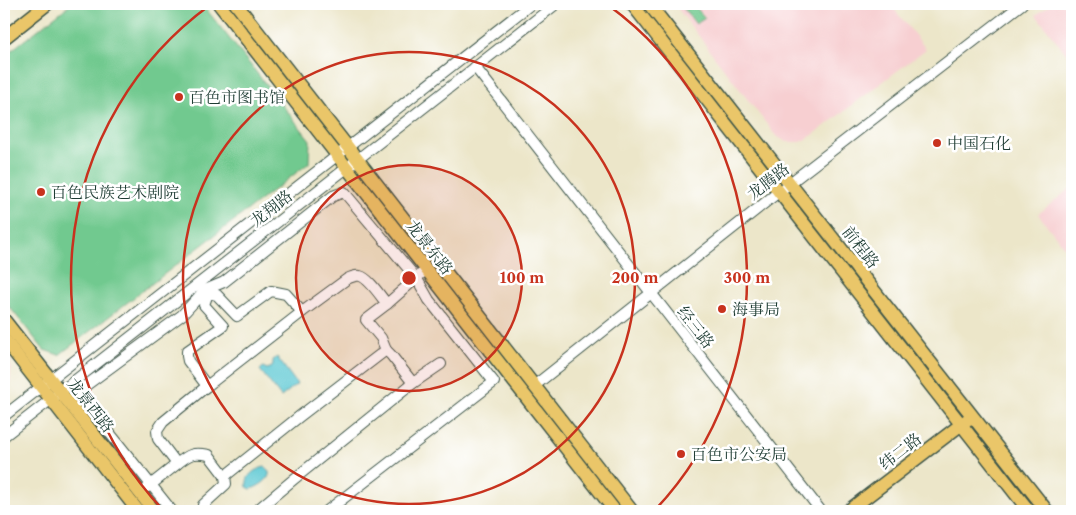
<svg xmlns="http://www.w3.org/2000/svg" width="1076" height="515" viewBox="0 0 1076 515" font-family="'Libre Caslon Text','Noto Serif SC',serif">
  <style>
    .built { fill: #f7cfd1 }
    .green { fill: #71c98f; stroke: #488362 }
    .water { fill: #5cc8d3; stroke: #3e8284 }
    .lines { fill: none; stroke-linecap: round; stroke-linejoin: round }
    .minor-casing { stroke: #3e564a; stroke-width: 12 }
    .major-casing { stroke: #3e564a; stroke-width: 15 }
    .minor { stroke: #fff; stroke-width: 10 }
    .major { stroke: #eac669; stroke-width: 12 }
    .ring { fill: none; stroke: #c8321e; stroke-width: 2.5 }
    .poi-dot { fill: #c8321e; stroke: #fff; stroke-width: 2 }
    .labels { text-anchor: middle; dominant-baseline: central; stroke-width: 5; stroke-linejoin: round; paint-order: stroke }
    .poi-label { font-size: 16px; fill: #1f3d34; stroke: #fff; text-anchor: start }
    .street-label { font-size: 16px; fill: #1f3d34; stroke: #fff }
    .centre { fill: #c8321e; stroke: #fff; stroke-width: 2.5 }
    .ring-label { font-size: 15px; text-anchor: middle; font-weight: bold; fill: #c8321e; stroke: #fff; stroke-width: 5; stroke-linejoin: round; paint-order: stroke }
  </style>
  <rect width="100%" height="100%" fill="#fff"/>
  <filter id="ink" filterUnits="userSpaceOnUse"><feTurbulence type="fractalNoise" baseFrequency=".02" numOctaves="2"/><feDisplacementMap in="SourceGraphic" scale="10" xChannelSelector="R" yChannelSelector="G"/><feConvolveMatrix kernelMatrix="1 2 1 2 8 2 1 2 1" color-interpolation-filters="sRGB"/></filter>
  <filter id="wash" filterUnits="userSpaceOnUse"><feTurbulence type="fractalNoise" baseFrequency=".0096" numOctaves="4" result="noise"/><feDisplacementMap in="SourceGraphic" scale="20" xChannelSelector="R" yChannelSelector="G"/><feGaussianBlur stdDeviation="1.12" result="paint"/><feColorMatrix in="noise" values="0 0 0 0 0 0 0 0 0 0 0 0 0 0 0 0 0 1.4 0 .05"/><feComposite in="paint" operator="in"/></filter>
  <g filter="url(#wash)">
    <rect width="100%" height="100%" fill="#ece6c9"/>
    <g class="built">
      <polygon points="674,4 890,4 926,49 813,135 801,142 786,142 775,135"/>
      <polygon points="1051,4 1072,4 1072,61 1036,15"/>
      <polygon points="1072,187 1072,257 1038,214"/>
      <polygon points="4,357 11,366 10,391 4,396"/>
    </g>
    <g class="green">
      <polygon points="71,4 202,4 310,140 309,163 59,355 44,350 4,300 4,56"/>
      <polygon points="680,4 693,4 705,18 696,24"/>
    </g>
    <g class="water">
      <polygon points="277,357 297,384 281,397 260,370 263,367 267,369 272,367 273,364 273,360"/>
      <path d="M265,467c12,9 -5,19 -14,22l-4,-2c-2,-12 8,-18 18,-20z"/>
    </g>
  </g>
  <g filter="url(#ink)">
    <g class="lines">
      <g class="minor-casing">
        <g id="minor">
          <polyline points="475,67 821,511"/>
          <path d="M202,288l6,5 9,2 20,21 34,-25 15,3 16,18 45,-33c4,-2 9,-4 13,-3 9,2 21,21 27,28l34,-30"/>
          <polyline points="386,350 381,338 366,320 387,304"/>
          <polyline points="207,386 302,312"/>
          <polyline points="534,386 790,183 1022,4"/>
          <polyline points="4,416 531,4"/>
          <polyline points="4,436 556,4"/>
          <path d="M177,464c12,-10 16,-12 32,-9l16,21 75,-60 86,-66 5,5 22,28"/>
          <polyline points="148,487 177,464 158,439 157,431 163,422 207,386 188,361 187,356 187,351 223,326 204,305 208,293"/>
          <polyline points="172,511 77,392 182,315 205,290 224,282 333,196 344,192 417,279 429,300 494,382 327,511"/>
          <polyline points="208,511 203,505 226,484 225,476"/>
          <polyline points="256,511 294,479 413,383 441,364"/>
        </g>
      </g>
      <g class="major-casing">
        <g id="major">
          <polyline points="219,4 615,511"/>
          <polyline points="236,4 632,511"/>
          <polyline points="632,4 1029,511"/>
          <polyline points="649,4 1047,511"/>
          <polyline points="4,38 47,4"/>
          <polyline points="4,320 154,511"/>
          <polyline points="4,339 138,511"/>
          <polyline points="848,511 967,420"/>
        </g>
      </g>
      <use href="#minor" class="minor"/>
      <use href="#major" class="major"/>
    </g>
  </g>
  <circle cx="409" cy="278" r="113" fill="#c8321e" fill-opacity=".12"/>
  <g class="ring">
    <circle cx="409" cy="278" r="113"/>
    <circle cx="409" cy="278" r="226"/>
    <path d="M164 511A338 338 0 0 1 210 5M608 5A338 338 0 0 1 654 511"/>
  </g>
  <g class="poi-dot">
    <circle cx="179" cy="97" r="5"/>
    <circle cx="937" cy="143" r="5"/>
    <circle cx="41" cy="192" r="5"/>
    <circle cx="722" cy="309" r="5"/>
    <circle cx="681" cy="454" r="5"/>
  </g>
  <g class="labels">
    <g class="poi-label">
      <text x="189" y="97">百色市图书馆</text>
      <text x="947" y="143">中国石化</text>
      <text x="51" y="192">百色民族艺术剧院</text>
      <text x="732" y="309">海事局</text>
      <text x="691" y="454">百色市公安局</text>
    </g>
    <g class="street-label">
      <text transform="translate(768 181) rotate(-38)">龙腾路</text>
      <text transform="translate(271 208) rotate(-38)">龙翔路</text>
      <text transform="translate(430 247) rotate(52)">龙景东路</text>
      <text transform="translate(861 247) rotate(52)">前程路</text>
      <text transform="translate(696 327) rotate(52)">经三路</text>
      <text transform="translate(91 405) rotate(52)">龙景西路</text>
      <text transform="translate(900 451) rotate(-38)">纬二路</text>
    </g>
  </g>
  <circle cx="409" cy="278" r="8" class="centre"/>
  <g class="ring-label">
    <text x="522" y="283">100 m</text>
    <text x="635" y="283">200 m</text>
    <text x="747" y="283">300 m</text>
  </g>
  <rect width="1076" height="515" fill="none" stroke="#fff" stroke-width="20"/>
</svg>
